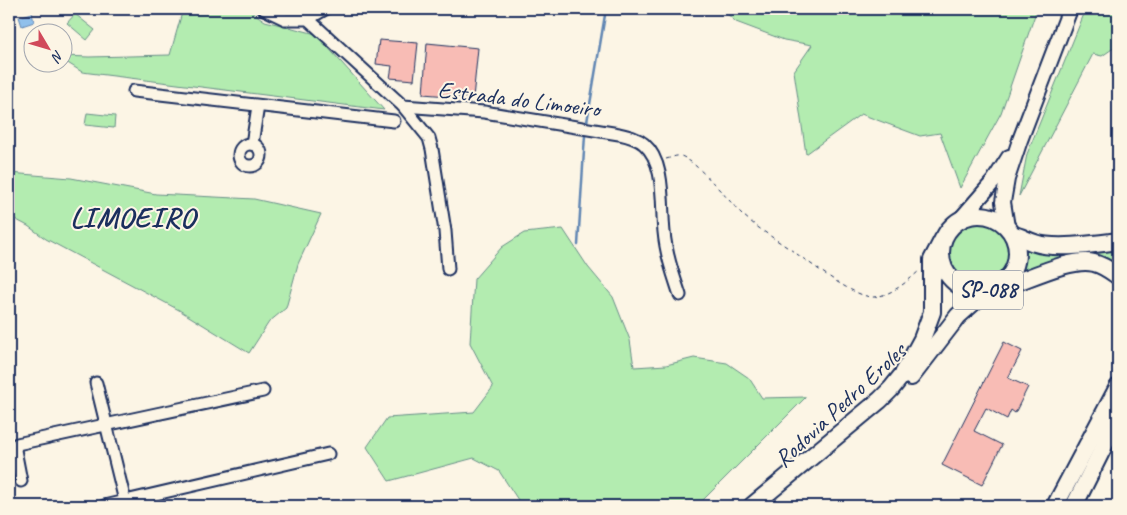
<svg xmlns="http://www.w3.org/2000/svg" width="1127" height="515" viewBox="0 0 1127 515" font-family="Caveat,sans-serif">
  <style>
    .built { fill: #fbe4d7 }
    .green { fill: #b3ecb0; stroke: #678e87 }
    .water { fill: #90c0eb; stroke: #6186b3 }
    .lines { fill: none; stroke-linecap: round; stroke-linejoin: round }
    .stream { stroke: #6186b3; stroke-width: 2.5 }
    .building { fill: #f8bcb5; stroke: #1b2f5e }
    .minor-casing { stroke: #1b2f5e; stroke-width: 15 }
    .major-casing { stroke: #1b2f5e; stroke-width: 18 }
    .highway-casing { stroke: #1b2f5e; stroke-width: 20 }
    .path { stroke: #1b2f5e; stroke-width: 1; stroke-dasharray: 4 4; stroke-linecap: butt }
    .minor { stroke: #fcf5e5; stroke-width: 11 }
    .major { stroke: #fcf5e5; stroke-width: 14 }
    .highway { stroke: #fcf5e5; stroke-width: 16 }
    .labels { text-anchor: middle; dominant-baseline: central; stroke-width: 4; stroke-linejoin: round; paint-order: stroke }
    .shield { fill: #fcf5e5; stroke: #5e6a86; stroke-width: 1 }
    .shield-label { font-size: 22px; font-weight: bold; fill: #1b2f5e }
    .street-label { font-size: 24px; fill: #1b2f5e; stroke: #fcf5e5 }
    .district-label { font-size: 29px; font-weight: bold; letter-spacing: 1px; fill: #1b2f5e; stroke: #fcf5e5 }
  </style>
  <rect width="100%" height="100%" fill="#fcf5e5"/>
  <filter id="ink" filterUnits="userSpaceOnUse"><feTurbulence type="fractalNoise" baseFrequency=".02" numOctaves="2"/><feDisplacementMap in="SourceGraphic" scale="10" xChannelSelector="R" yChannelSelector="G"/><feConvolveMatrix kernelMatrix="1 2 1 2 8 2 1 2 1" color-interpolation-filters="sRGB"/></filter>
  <g filter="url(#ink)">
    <polygon class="built" points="423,9 492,9 463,14"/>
    <g class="green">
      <polygon points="183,9 248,9 265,21 316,34 384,110 82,72 63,60 63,56 89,57 170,55"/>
      <polygon points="722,9 1037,9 1001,113 960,188 940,133 920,136 861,114 806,154 794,71 812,45 784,40 736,22"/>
      <polygon points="1086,9 1118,9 1118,45 1102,56 1093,54 1019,196 1027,154"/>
      <polygon points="75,14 95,30 87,40 67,23"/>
      <polygon points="87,113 115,116 114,128 85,125"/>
      <polygon points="9,173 71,178 156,194 254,199 321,214 298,264 286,308 269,322 249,353 179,310 46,239 28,226 9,216"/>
      <circle cx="978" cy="253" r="31"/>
      <polygon points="563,229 588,267 613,297 630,340 634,367 666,365 694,358 727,363 749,378 762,398 806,397 697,506 522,506 499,471 474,458 389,481 367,447 387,418 474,412 493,387 470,343 474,279 502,247 524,233"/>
      <polygon points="1023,243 1118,247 1118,269 1105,261 1017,277 1023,260"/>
    </g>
    <polygon class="water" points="32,13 34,22 22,26 19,17"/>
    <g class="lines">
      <g class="stream">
        <polyline points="587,122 606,9"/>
        <polyline points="578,245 585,135"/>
      </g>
    </g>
    <g class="building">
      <polygon points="379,40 418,43 414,80 390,78 392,66 376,64"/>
      <polygon points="427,43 478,48 473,98 423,94"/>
      <polygon points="1004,342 1022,351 1008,378 1028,387 1015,413 1011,410 1007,419 986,408 974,431 1002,445 982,485 942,465"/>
    </g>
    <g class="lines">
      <g class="minor-casing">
        <g id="minor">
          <path d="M264,9l21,10h23l95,87 81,6 135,22c9,2 18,4 25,10 22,19 17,61 20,88 2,22 9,42 16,63"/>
          <polyline points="308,19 325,9"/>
          <polyline points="134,91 394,121"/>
          <polyline points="403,106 429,138 432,149 445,231 448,269"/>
          <polyline points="252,144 258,106"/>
          <circle cx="250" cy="155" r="11"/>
          <polyline points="96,383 125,501"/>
          <polyline points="21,481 15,450 17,444 263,391"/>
          <polyline points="104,506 328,454"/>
        </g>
      </g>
      <g class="major-casing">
        <g id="major">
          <polyline points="960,220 993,182 1009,157"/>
          <polyline points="1007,227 1003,202 1007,179 1020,140 1070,9"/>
        </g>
      </g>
      <g class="highway-casing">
        <g id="highway">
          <circle cx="979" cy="253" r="38"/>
          <path d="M1013,235c8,1 14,6 22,8 20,7 62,1 83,-2"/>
          <path d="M999,286l10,-1c21,-7 64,-28 85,-22 9,2 17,8 24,13"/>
          <polyline points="911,377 958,316 985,292"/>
          <polyline points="752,506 880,400 891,389 903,374 922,339 932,312 932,260 943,239"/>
          <polyline points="1055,506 1118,387"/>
          <polyline points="1074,506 1118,418"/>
        </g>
      </g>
      <path class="path" d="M666,159c5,-1 10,-4 15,-3 15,5 48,45 61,58 18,17 39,28 59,43 15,10 54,41 73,40 18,-2 34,-16 46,-27"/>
      <use href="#minor" class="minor"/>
      <use href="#major" class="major"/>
      <use href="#highway" class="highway"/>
    </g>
  </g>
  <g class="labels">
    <rect class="shield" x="953" y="270.5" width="70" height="39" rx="4"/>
    <g class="shield-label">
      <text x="988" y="290">SP-088</text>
    </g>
    <g class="street-label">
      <text transform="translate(519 99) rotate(7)">Estrada do Limoeiro</text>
      <text transform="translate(840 405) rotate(-43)">Rodovia Pedro Eroles</text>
    </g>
    <g class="district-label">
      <text x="133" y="217">LIMOEIRO</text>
    </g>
  </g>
  <rect width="1127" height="515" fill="none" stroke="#fcf5e5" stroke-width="30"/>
  <rect x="15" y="15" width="1097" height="485" fill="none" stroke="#1b2f5e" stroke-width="2" filter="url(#ink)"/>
  <g transform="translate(48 48) rotate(128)"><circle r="24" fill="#fcf5e5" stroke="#a2a6af"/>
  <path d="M0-4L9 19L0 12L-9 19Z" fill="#d1495b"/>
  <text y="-8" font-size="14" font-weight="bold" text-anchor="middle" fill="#1b2f5e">N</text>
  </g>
</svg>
